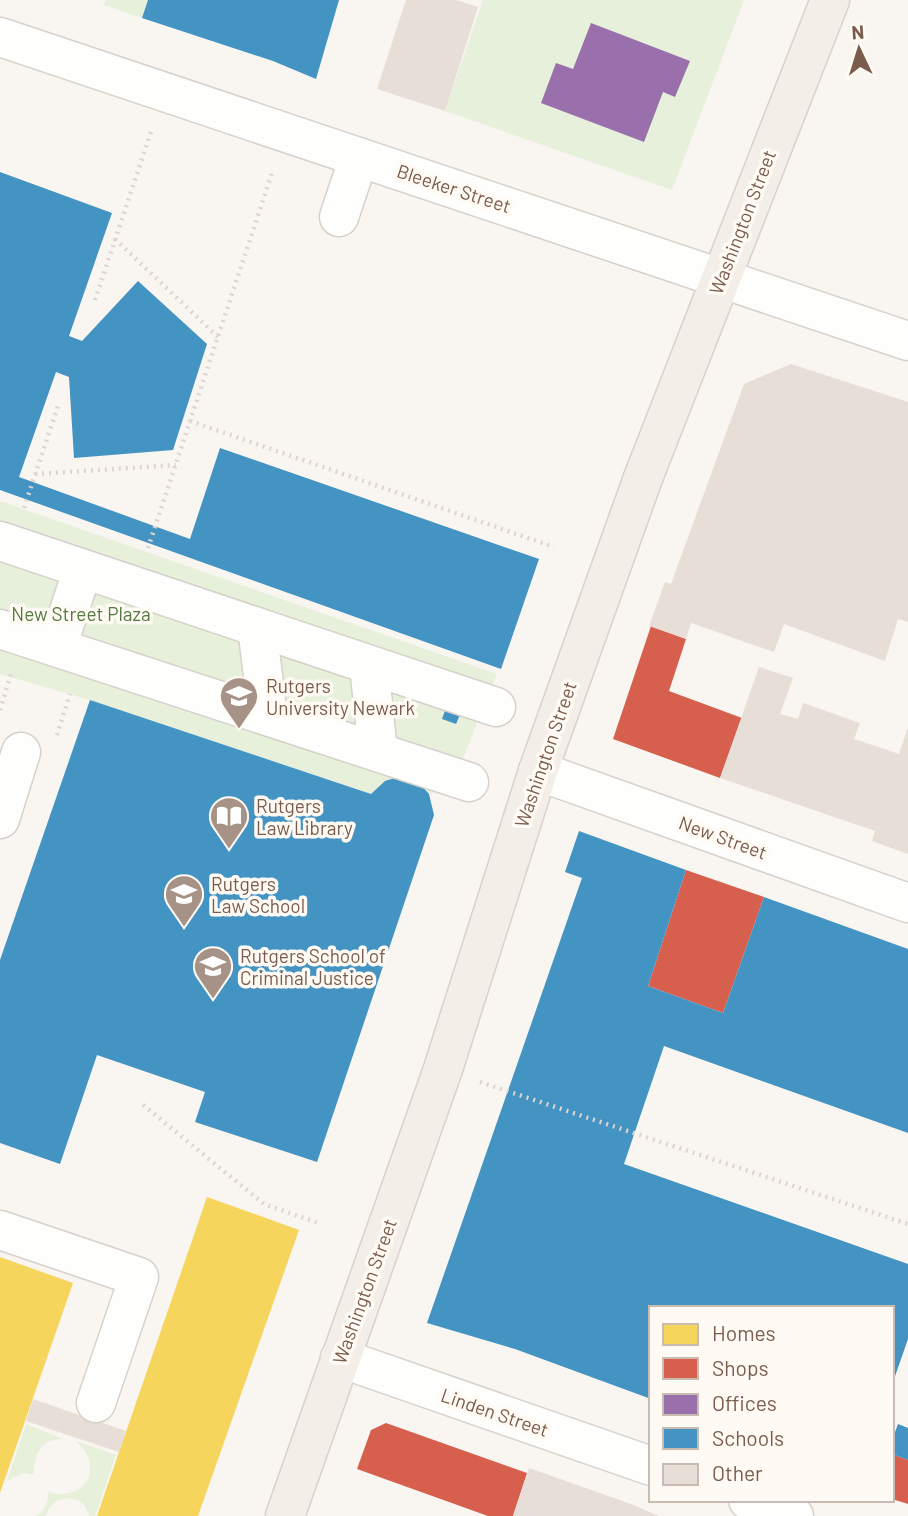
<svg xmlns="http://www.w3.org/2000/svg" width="908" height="1516" viewBox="0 0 908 1516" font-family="Barlow,sans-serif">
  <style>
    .green { fill: #e7f0db }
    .homes { fill: #f6d55c }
    .shops { fill: #d6604d }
    .offices { fill: #9970ab }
    .schools { fill: #4393c3 }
    .building { fill: #e6ded7 }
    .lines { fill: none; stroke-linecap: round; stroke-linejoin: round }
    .minor-casing { stroke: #d7d1cb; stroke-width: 41 }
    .major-casing { stroke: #dad1cc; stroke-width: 41 }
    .path { stroke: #dcd5d0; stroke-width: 4.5; stroke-dasharray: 2 5; stroke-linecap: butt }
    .minor { stroke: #fefefd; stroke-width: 38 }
    .major { stroke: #f3eee8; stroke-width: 38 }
    .labels { text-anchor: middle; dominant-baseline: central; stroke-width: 7; stroke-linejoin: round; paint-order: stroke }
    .street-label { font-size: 19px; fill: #7a5c4d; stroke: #fffaf3 }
    .park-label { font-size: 19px; fill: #537a41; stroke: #fffaf3 }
    .poi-label { font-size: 19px; fill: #7a5c4d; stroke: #fffaf3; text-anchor: start }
  </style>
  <rect width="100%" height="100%" fill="#f9f5f0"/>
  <g class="green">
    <polygon points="106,0 148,0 142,18 104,5"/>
    <polygon points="483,0 744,0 672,190 445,111"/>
    <polygon points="0,501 497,674 451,788 429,794 401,776 385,781 371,794 90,700 0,674"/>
    <path d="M26,1424l37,15c-22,0 -30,16 -29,36l-11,-2 -16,8z"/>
    <path d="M76,1441l40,14 -21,61h-5l-7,-13c-16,-9 -31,-5 -37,13h-10c10,-6 12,-13 12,-24 19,6 45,-2 42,-28 -1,-10 -8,-16 -14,-23z"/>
  </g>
  <g class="homes">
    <polygon points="207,1197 299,1230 198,1516 97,1516"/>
    <polygon points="0,1257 73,1283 0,1493"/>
  </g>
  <g class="shops">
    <polygon points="651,626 686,639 669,691 742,718 720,778 613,739"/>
    <polygon points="686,870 764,897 723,1013 648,986"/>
    <polygon points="386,1423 527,1473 513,1516 488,1516 357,1469 371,1430"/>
    <polygon points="892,1454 908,1460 908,1504 892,1499"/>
  </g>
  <polygon class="offices" points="591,23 690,61 675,97 663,92 644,142 541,103 556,63 573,69"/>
  <g class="schools">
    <polygon points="148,0 339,0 316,79 273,61 142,18"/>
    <polygon points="0,172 112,213 69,336 82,341 138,281 207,344 173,450 74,458 69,377 56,372 19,477 190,539 220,448 539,559 501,669 0,490"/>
    <polygon points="90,700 371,794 385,781 401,776 418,782 429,794 434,815 317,1162 195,1122 205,1092 97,1055 60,1164 0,1143 0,960"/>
    <polygon points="447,705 462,710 456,724 442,719"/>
    <polygon points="579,831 686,870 648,986 723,1013 764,897 908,949 908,1133 664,1046 624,1164 908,1264 908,1339 893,1382 892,1308 651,1308 651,1399 515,1349 427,1323 582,878 565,872"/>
    <polygon points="898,1424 908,1428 908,1460 892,1454 892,1440"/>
  </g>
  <g class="building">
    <polygon points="406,0 456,0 478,7 445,111 377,89"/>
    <polygon points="791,364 908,402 908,622 898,619 885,661 784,624 774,652 691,623 686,639 649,626 665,582 671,584 744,384"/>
    <polygon points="759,667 793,678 780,714 798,719 803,703 860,723 854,739 899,754 908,727 908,854 872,841 875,831 720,778"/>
    <polygon points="33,1399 126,1431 119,1452 26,1421"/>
    <polygon points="529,1468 631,1504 659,1516 513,1516"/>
  </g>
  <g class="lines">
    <g class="minor-casing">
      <g id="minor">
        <polyline points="0,37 908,341"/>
        <polyline points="339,217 359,157"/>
        <polyline points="0,541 496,707"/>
        <polyline points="257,627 268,716"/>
        <polyline points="0,629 469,782"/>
        <polyline points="57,647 83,569"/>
        <polyline points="369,665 378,752"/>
        <polyline points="538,771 908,903"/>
        <polyline points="0,819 21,752"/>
        <polyline points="0,1230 139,1277 96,1403"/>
        <polyline points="340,1358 651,1466"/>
        <polyline points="748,1500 794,1516"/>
      </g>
    </g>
    <g class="major-casing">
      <polyline id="major" points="285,1516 443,1069 538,771 643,478 830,0"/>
    </g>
    <g class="path">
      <polyline points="115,239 218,337"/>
      <polyline points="95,300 151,132"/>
      <polyline points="190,421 554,547"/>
      <polyline points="35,474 176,465"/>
      <polyline points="24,508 58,406"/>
      <polyline points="148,548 272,173"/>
      <polyline points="0,710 11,674"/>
      <polyline points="57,735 70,694"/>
      <polyline points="480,1082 908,1224"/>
      <polyline points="143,1105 264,1204 318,1223"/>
    </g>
    <use href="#minor" class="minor"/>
    <use href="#major" class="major"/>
  </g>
  <defs>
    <g id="university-pin" transform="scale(2.0125)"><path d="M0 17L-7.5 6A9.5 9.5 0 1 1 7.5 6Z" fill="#a69286" stroke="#fffaf3"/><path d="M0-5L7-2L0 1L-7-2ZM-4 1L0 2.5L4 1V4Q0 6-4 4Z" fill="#fff"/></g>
    <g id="library-pin" transform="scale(2.0125)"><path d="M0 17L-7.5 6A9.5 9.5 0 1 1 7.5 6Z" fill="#a69286" stroke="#fffaf3"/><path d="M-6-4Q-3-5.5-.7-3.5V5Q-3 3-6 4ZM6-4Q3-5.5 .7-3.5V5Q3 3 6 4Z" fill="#fff"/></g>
  </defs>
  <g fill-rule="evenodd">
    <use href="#university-pin" x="239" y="696"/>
    <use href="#library-pin" x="229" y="816"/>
    <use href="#university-pin" x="184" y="894"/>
    <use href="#university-pin" x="213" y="966"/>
  </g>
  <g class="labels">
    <g class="street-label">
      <text transform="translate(454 188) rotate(18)">Bleeker Street</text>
      <text transform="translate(742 222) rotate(-69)">Washington Street</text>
      <text transform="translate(545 754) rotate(-71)">Washington Street</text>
      <text transform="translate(723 837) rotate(20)">New Street</text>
      <text transform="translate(364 1291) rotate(-70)">Washington Street</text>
      <text transform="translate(495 1412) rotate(19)">Linden Street</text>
    </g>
    <g class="park-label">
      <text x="81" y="613">New Street Plaza</text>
    </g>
    <g class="poi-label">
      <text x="266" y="685">Rutgers<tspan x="266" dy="22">University Newark</tspan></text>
      <text x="256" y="805">Rutgers<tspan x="256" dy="22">Law Library</tspan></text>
      <text x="211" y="883">Rutgers<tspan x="211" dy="22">Law School</tspan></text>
      <text x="240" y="955">Rutgers School of<tspan x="240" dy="22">Criminal Justice</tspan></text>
    </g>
  </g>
  <rect x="649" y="1306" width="245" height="196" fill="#fffaf3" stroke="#cabbb1" stroke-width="2"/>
  <rect x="663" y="1324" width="35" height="21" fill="#f6d55c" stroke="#cabbb1" stroke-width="2"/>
  <text x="712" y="1341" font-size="21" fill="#7a5c4d">Homes</text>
  <rect x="663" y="1358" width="35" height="21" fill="#d6604d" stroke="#cabbb1" stroke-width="2"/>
  <text x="712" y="1376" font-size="21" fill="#7a5c4d">Shops</text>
  <rect x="663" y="1394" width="35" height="21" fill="#9970ab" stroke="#cabbb1" stroke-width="2"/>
  <text x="712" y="1411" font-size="21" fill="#7a5c4d">Offices</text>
  <rect x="663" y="1428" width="35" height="21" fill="#4393c3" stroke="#cabbb1" stroke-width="2"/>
  <text x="712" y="1446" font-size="21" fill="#7a5c4d">Schools</text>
  <rect x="663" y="1464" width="35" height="21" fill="#e6ded7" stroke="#cabbb1" stroke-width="2"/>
  <text x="712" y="1481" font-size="21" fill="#7a5c4d">Other</text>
  <g transform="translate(859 49) rotate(356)" stroke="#fffaf3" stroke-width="5" paint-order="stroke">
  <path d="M0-5L12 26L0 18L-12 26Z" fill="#7a5c4d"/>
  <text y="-10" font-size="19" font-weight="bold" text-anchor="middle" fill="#7a5c4d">N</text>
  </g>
</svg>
